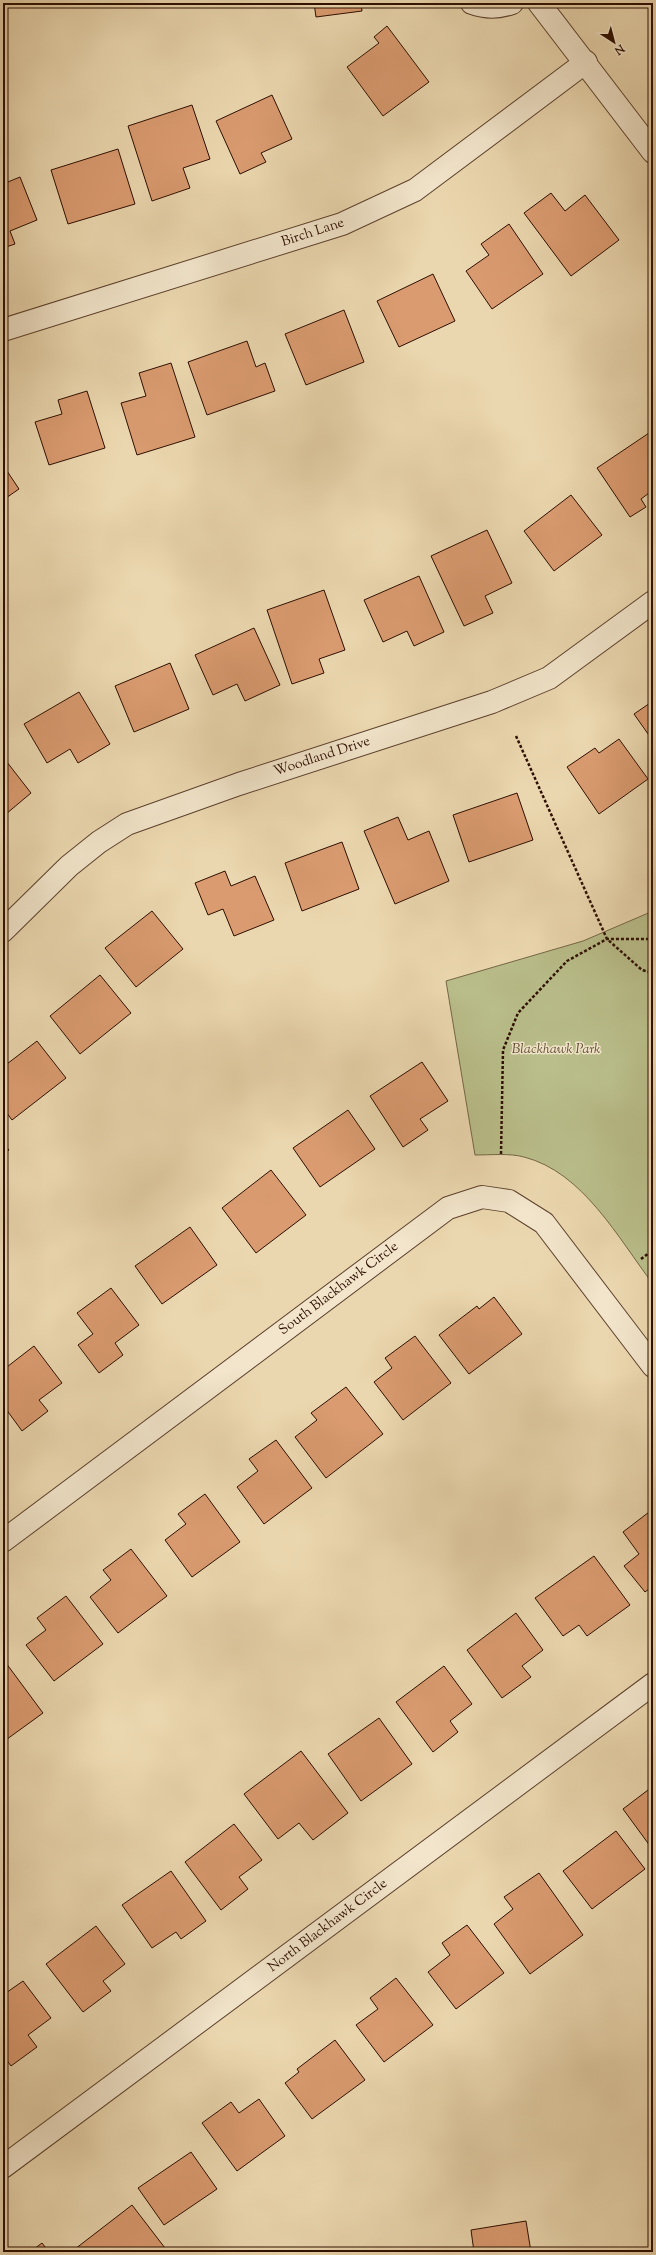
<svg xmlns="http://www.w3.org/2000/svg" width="656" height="2255" viewBox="0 0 656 2255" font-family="'Sorts Mill Goudy',serif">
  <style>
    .green { fill: #b9be8a; stroke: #736645 }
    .building { fill: #da9b70; stroke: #2d0e00 }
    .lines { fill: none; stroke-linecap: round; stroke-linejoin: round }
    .minor-casing { stroke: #5c402c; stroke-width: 24 }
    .path { stroke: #2d0e00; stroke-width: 2.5; stroke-dasharray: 3 2; stroke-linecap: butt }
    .minor { stroke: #f2e5cb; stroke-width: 22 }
    .labels { text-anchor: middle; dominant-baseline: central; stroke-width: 3; stroke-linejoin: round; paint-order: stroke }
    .street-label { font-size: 14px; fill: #2d0e00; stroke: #f2e5cb }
    .park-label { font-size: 14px; font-style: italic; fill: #5e4c30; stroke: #f2e5cb }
  </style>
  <rect width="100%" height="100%" fill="#ebd7af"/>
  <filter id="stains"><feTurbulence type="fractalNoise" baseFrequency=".005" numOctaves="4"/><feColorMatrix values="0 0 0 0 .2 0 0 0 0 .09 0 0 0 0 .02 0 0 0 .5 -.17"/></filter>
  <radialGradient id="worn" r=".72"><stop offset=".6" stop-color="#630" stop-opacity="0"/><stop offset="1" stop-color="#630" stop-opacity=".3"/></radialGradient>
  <path class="green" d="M653,911v373c-35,-46 -70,-112 -129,-127 -14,-4 -33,-2 -49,-2l-29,-174 137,-40z"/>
  <g class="building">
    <polygon points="314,3 361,3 362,11 316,17"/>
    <polygon points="387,26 429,82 383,116 347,67 379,43 374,37"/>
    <polygon points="272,95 292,139 261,153 266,162 240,174 216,121"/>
    <polygon points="192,105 210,159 183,168 190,188 152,201 128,126"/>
    <polygon points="118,149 135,204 68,224 51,170"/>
    <polygon points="20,177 37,220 10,231 15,244 3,248 3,184"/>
    <polygon points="551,193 565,211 585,195 619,240 571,276 524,213"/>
    <polygon points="509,224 543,274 492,309 466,271 489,255 481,244"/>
    <polygon points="433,274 455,321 399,347 377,301"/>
    <polygon points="344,310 364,362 306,385 285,334"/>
    <polygon points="247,341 256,367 265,363 275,391 207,415 188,362"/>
    <polygon points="171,363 195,437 137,455 121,403 146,396 139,373"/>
    <polygon points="87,391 105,448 49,465 35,422 62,414 58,400"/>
    <polygon points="649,433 653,439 653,490 641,499 646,507 630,517 597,468"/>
    <polygon points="3,465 19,489 3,500"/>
    <polygon points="571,495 602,535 554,571 524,531"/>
    <polygon points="487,530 512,583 485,596 493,613 464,626 431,556"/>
    <polygon points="419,576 444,632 414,646 407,631 383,642 364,600"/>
    <polygon points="324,590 345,650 319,659 324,673 292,684 267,610"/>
    <polygon points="254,628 280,685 245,701 237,684 213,695 195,655"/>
    <polygon points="170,663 189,709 134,732 115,686"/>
    <polygon points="79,692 110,744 78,763 70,749 47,763 24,724"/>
    <polygon points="653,701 653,741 634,714"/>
    <polygon points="619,739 648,779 599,814 567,767 595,748 599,753"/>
    <polygon points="3,757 31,793 6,814 3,811"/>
    <polygon points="517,793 533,840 469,862 453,815"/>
    <polygon points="398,817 408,840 429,831 449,881 395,904 364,831"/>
    <polygon points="342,842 359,889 302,911 285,863"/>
    <polygon points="225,871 231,886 255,876 274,920 234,936 223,909 208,915 195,883"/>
    <polygon points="152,911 183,949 136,987 105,948"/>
    <polygon points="100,975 131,1013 80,1054 50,1016"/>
    <polygon points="37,1041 66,1078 12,1120 3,1108 3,1067"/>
    <polygon points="422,1062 448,1101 420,1119 428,1130 403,1147 370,1096"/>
    <polygon points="348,1110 375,1149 320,1187 293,1148"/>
    <polygon points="3,1143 9,1150 3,1155"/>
    <polygon points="271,1170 306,1215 256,1253 222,1208"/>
    <polygon points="190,1227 217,1265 162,1304 135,1266"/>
    <polygon points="111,1288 139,1325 115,1343 123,1355 99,1373 78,1345 93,1334 77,1313"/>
    <polygon points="494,1297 522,1334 469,1374 439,1335 477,1306 479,1309"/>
    <polygon points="415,1336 451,1383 403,1420 374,1382 392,1368 385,1358"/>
    <polygon points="34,1346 62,1383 39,1400 48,1411 22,1431 3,1405 3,1370"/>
    <polygon points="346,1387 383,1434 326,1478 295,1437 317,1420 311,1413"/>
    <polygon points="276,1440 312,1488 264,1524 237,1487 258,1471 249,1459"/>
    <polygon points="205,1494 240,1542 192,1577 165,1540 186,1524 178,1514"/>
    <polygon points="653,1509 653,1586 645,1592 624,1566 639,1554 623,1532"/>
    <polygon points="131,1549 167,1596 118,1633 90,1597 111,1580 103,1570"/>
    <polygon points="594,1556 630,1605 587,1636 579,1625 563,1636 535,1598"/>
    <polygon points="66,1596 103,1644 54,1681 26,1645 46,1630 37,1618"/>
    <polygon points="516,1613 543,1650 522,1666 531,1677 502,1698 467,1650"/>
    <polygon points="3,1659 43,1713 3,1742"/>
    <polygon points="444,1666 472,1704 450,1721 458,1732 433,1752 396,1702"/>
    <polygon points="379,1718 412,1764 361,1801 328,1754"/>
    <polygon points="301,1751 348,1813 313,1840 299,1823 278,1839 244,1794"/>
    <polygon points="648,1790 653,1796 653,1850 623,1809"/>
    <polygon points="234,1824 262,1860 239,1877 248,1889 221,1910 185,1862"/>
    <polygon points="616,1831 645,1869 592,1909 563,1871"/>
    <polygon points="171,1871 206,1921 181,1939 176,1932 152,1948 122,1905"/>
    <polygon points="539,1873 583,1935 530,1974 494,1924 513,1909 504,1897"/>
    <polygon points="467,1925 504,1973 456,2009 428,1972 450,1955 442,1943"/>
    <polygon points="96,1926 125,1964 103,1981 111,1991 83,2012 46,1964"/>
    <polygon points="396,1978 433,2025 384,2062 356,2025 378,2009 370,1998"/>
    <polygon points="23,1981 51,2018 28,2035 37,2047 11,2066 3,2055 3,1995"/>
    <polygon points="335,2040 365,2080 312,2119 285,2083 299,2072 297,2069"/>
    <polygon points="259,2099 285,2136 237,2171 202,2123 231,2102 239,2113"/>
    <polygon points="191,2152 217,2189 164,2225 138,2188"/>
    <polygon points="132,2205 165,2248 160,2252 77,2252 75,2249"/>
    <polygon points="526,2221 531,2252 474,2252 471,2230"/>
    <polygon points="42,2243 49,2252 30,2252"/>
  </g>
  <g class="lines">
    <g class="minor-casing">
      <g id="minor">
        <path d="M472,3c14,5 25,5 40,0"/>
        <polyline points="539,3 653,152"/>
        <polyline points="3,330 342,224 415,190 586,62"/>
        <polyline points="3,931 69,866 99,842 127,824 239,784 492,702 549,678 653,602"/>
        <polyline points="3,1541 448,1208 482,1197 509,1201 544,1223 653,1366"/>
        <polyline points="3,2167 653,1684"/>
      </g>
    </g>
    <g class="path">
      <polyline points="516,736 607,939 642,970 653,973"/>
      <polyline points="501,1154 503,1050 518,1013 567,961 607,939 653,939"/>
      <polyline points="641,1259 653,1250"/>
    </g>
    <use href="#minor" class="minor"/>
  </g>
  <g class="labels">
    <g class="street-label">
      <text transform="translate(313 233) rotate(-18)">Birch Lane</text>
      <text transform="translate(322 757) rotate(-18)">Woodland Drive</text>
      <text transform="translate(339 1289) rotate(-37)">South Blackhawk Circle</text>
      <text transform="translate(328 1926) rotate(-37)">North Blackhawk Circle</text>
    </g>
    <g class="park-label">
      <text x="556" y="1050">Blackhawk Park</text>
    </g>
  </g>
  <rect width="656" height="2255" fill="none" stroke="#ebd7af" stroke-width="16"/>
  <rect x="4" y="4" width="648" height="2247" fill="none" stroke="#2d0e00" stroke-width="2"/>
  <rect x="8" y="8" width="640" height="2239" fill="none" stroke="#2d0e00"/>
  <g transform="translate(614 42) rotate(144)" stroke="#f2e5cb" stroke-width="3" paint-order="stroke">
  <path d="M0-3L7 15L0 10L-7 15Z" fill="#2d0e00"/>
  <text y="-6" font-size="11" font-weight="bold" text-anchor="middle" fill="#2d0e00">N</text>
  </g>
  <rect width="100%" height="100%" filter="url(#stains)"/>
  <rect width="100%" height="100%" fill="url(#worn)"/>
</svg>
